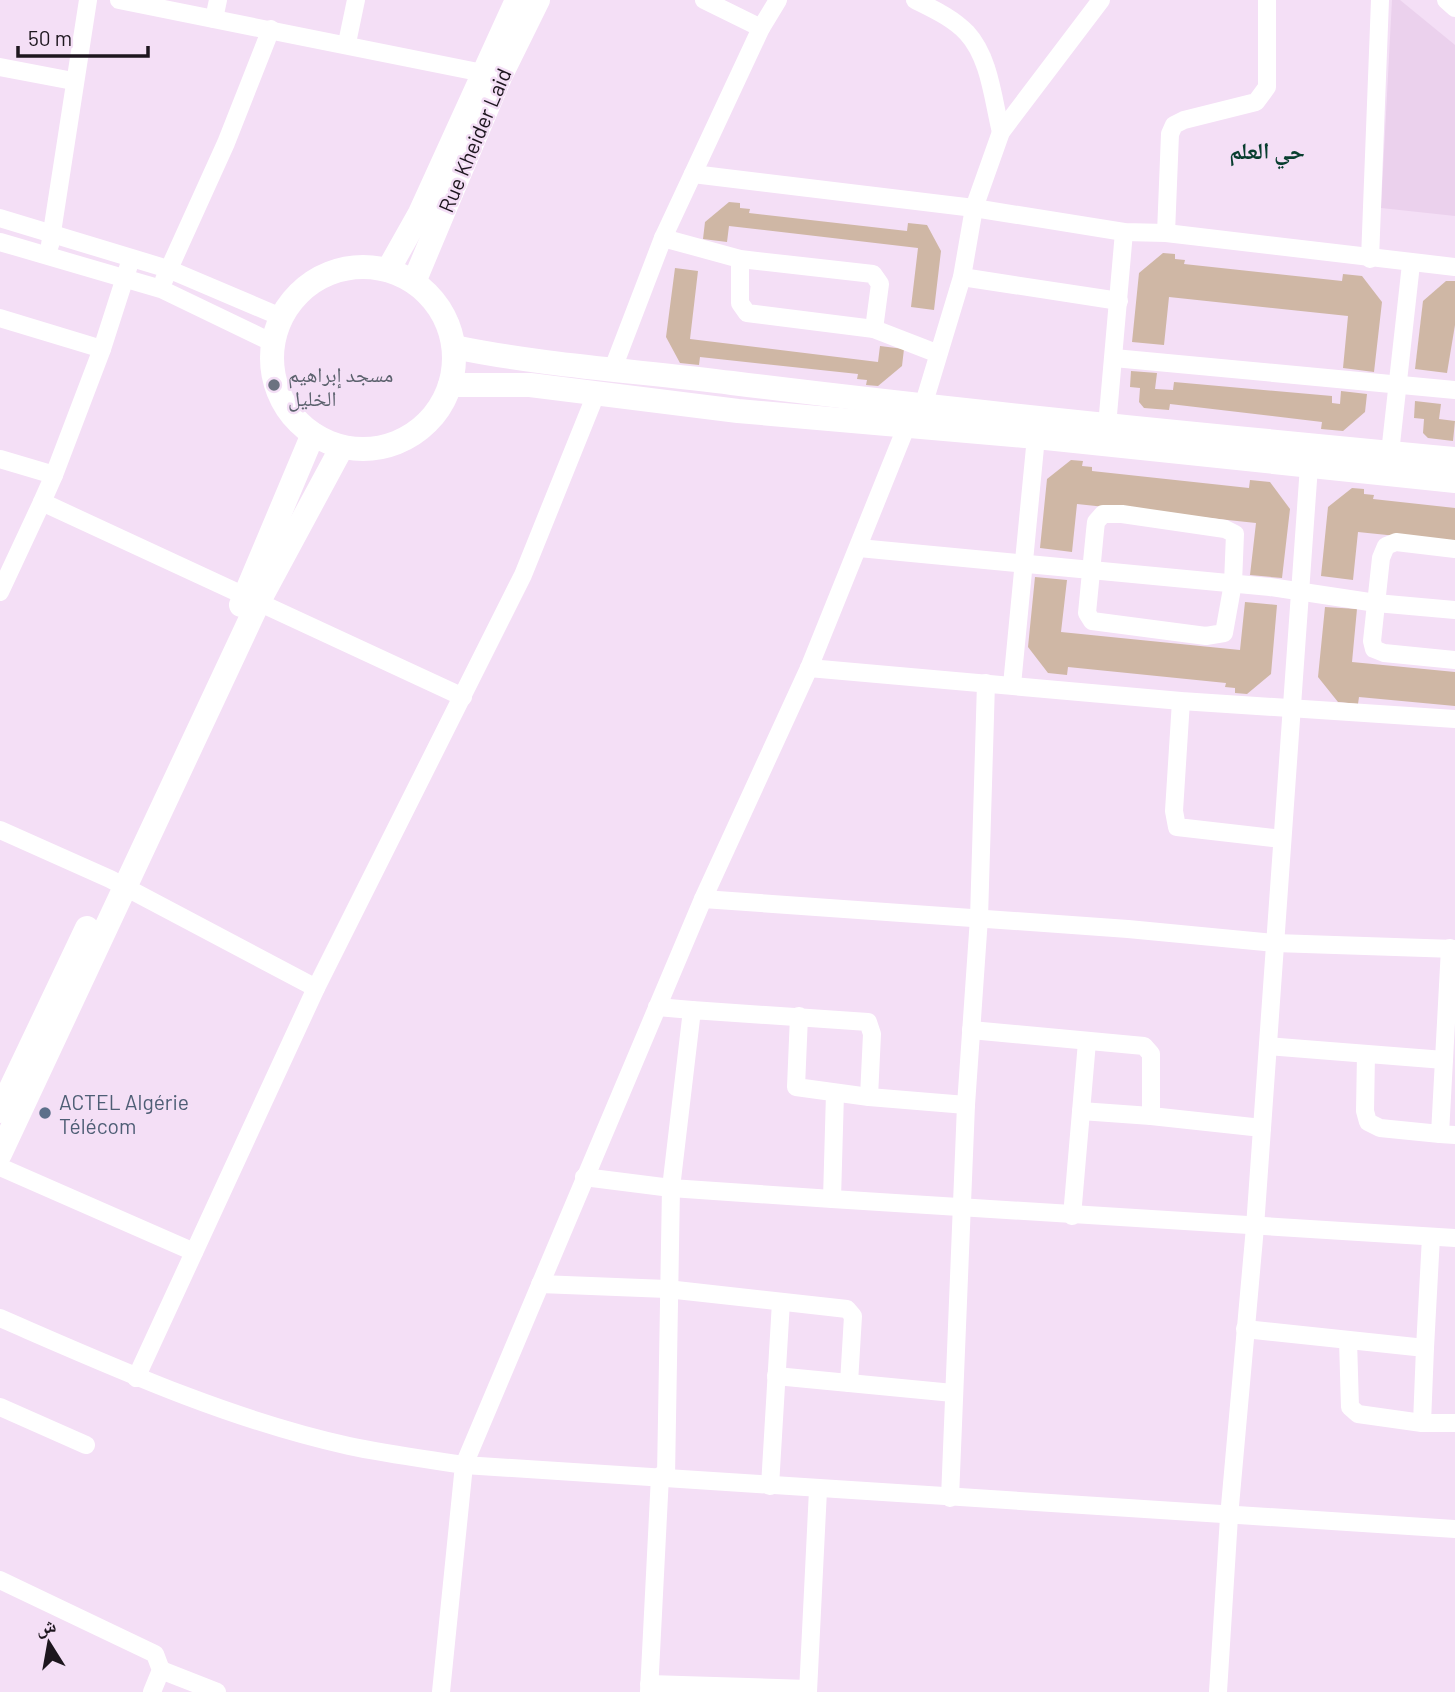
<svg xmlns="http://www.w3.org/2000/svg" width="1455" height="1692" viewBox="0 0 1455 1692" font-family="Barlow,'Noto Naskh Arabic',sans-serif">
  <style>
    .built { fill: #ebd1ed }
    .building { fill: #cfb7a5 }
    .lines { fill: none; stroke-linecap: round; stroke-linejoin: round }
    .street { stroke: #fff; stroke-width: 18 }
    .secondary { stroke: #fff; stroke-width: 24 }
    .worship-dot { fill: #6b7280; stroke: #f4dff6; stroke-width: 2.5 }
    .service-dot { fill: #5c6f8a; stroke: #f4dff6; stroke-width: 2.5 }
    .labels { text-anchor: middle; dominant-baseline: central; stroke-width: 5; stroke-linejoin: round; paint-order: stroke }
    .street-label { font-size: 21px; fill: #1d161e; stroke: #f4dff6 }
    .worship-label { font-size: 21px; fill: #5b616d; stroke: #f4dff6; text-anchor: start }
    .service-label { font-size: 21px; fill: #4e5e75; stroke: #f4dff6; text-anchor: start }
    .neighbourhood-label { font-size: 23px; font-weight: bold; fill: #083e2f; stroke: #f4dff6 }
  </style>
  <rect width="100%" height="100%" fill="#f4dff6"/>
  <polygon class="built" points="1392,0 1400,0 1455,45 1455,216 1381,208"/>
  <g class="building">
    <polygon points="729,202 740,203 740,208 750,209 749,213 907,231 908,223 927,225 941,251 934,310 911,307 918,248 729,226 727,242 703,239 705,222"/>
    <polygon points="1163,253 1175,254 1175,259 1185,260 1184,264 1342,281 1343,274 1362,276 1382,302 1374,372 1343,368 1348,316 1169,297 1164,345 1132,342 1139,273"/>
    <polygon points="675,268 698,271 690,339 878,362 880,346 904,349 902,366 878,386 866,385 867,380 857,379 858,374 700,357 699,365 680,363 666,337"/>
    <polygon points="1446,281 1455,281 1455,325 1447,373 1415,369 1423,301"/>
    <polygon points="1131,371 1157,373 1155,389 1173,390 1174,382 1332,396 1332,403 1340,404 1341,391 1367,394 1365,412 1343,431 1321,429 1322,422 1170,404 1169,410 1144,408 1139,402 1140,388 1130,387"/>
    <polygon points="1415,401 1441,404 1439,419 1455,421 1453,441 1428,438 1423,433 1424,419 1414,418"/>
    <polygon points="1071,460 1083,461 1082,466 1092,467 1092,471 1249,488 1250,480 1270,482 1290,509 1282,578 1250,575 1256,523 1077,504 1072,552 1040,548 1047,479"/>
    <polygon points="1352,488 1364,489 1364,494 1374,495 1373,499 1455,508 1455,542 1358,532 1353,580 1321,576 1328,507"/>
    <polygon points="1035,577 1067,580 1061,632 1240,650 1245,602 1277,605 1271,674 1247,694 1235,693 1235,688 1225,687 1226,683 1068,667 1067,675 1048,673 1028,647"/>
    <polygon points="1325,607 1357,609 1352,662 1455,672 1455,706 1359,697 1358,704 1338,702 1318,677"/>
  </g>
  <g class="lines">
    <g class="street">
      <polyline points="119,0 493,75"/>
      <polyline points="704,0 761,28"/>
      <path d="M915,0c18,9 38,18 52,33 23,25 26,67 34,99"/>
      <polyline points="1446,0 1455,8"/>
      <polyline points="214,19 218,0"/>
      <polyline points="347,43 356,0"/>
      <polyline points="0,67 73,81"/>
      <polyline points="693,174 974,208 1124,232 1166,233 1455,267"/>
      <polyline points="0,218 168,269 281,317"/>
      <polyline points="1166,233 1170,134 1174,125 1184,120 1256,102 1267,87 1267,0"/>
      <polyline points="663,238 740,259 873,274 880,284 874,329"/>
      <polyline points="0,242 161,289 273,343"/>
      <polyline points="50,245 88,0"/>
      <polyline points="740,259 740,303 747,313 874,329 936,353"/>
      <polyline points="1370,259 1380,0"/>
      <polyline points="962,277 1119,301"/>
      <polyline points="164,280 226,143 271,29"/>
      <polyline points="0,318 102,349"/>
      <polyline points="1114,358 1455,390"/>
      <polyline points="612,371 663,238 761,28 778,0"/>
      <polyline points="923,406 962,277 974,208 1001,132 1101,0"/>
      <polyline points="907,425 809,668 703,899 464,1465 1455,1529"/>
      <polyline points="1107,426 1124,232"/>
      <polyline points="1390,453 1411,264"/>
      <polyline points="0,459 54,475 102,349 129,265"/>
      <polyline points="54,475 42,502 463,697"/>
      <polygon points="1103,514 1122,514 1225,529 1235,534 1233,583 1224,633 1206,636 1092,621 1087,613 1095,531 1096,522"/>
      <polyline points="859,548 1270,587 1376,603 1455,610"/>
      <polyline points="1455,549 1396,542 1386,546 1381,558 1372,641 1374,649 1384,653 1455,660"/>
      <polyline points="0,592 42,502"/>
      <polyline points="809,668 1181,701 1455,719"/>
      <polyline points="1012,685 1036,437"/>
      <polyline points="1181,701 1174,811 1177,827 1282,839"/>
      <polyline points="0,830 110,879 316,988"/>
      <polyline points="703,899 1128,929 1275,943 1455,949"/>
      <polyline points="1450,948 1440,1134 1455,1135"/>
      <polyline points="657,1007 692,1010"/>
      <polyline points="799,1016 796,1087 869,1097"/>
      <polyline points="971,1030 1144,1046 1151,1054 1151,1116 1262,1128"/>
      <polyline points="1268,1046 1444,1060"/>
      <polyline points="1366,1054 1365,1111 1368,1122 1380,1128 1440,1134"/>
      <polyline points="1081,1111 1151,1116"/>
      <polyline points="0,1167 194,1252"/>
      <polyline points="584,1177 671,1188 832,1199 1455,1238"/>
      <polyline points="832,1199 835,1093"/>
      <polyline points="1072,1216 1087,1042"/>
      <polyline points="540,1284 667,1289 847,1309 853,1316 849,1383"/>
      <path d="M0,1318c113,49 227,101 349,128 38,8 77,13 115,19l-23,227"/>
      <polyline points="1245,1329 1425,1348 1422,1423 1455,1423"/>
      <polyline points="1348,1340 1350,1407 1358,1414 1422,1423"/>
      <polyline points="1425,1348 1431,1237"/>
      <polyline points="776,1376 953,1393"/>
      <polyline points="136,1378 316,988 523,575 596,394"/>
      <polyline points="0,1407 86,1445"/>
      <polyline points="666,1476 671,1188 692,1010 868,1022 872,1034 869,1097 966,1105"/>
      <polyline points="770,1486 781,1302"/>
      <polyline points="950,1498 966,1105 979,918 986,683"/>
      <polyline points="0,1580 155,1654 161,1670 152,1692"/>
      <polyline points="161,1670 217,1692"/>
      <polyline points="649,1684 808,1689"/>
      <polyline points="649,1692 660,1476"/>
      <polyline points="808,1692 818,1490"/>
      <polyline points="1218,1692 1229,1517 1255,1227 1309,466"/>
    </g>
    <g class="secondary">
      <circle cx="363" cy="358" r="91"/>
      <polyline points="388,270 420,213 517,0"/>
      <polyline points="414,282 500,77 538,0"/>
      <path d="M454,347c92,19 185,24 278,36 241,30 482,53 723,76"/>
      <polyline points="450,385 530,385 738,411 1036,437 1455,481"/>
      <polyline points="241,605 313,434"/>
      <polyline points="0,1111 87,928"/>
      <polyline points="0,1154 259,601 342,447"/>
    </g>
  </g>
  <circle class="worship-dot" cx="274" cy="385" r="7"/>
  <circle class="service-dot" cx="45" cy="1113" r="7"/>
  <g class="labels">
    <g class="street-label">
      <text transform="translate(474 140) rotate(-67)">Rue Kheider Laid</text>
    </g>
    <g class="worship-label">
      <text x="288" y="373">مسجد إبراهيم<tspan x="288" dy="24">الخليل</tspan></text>
    </g>
    <g class="service-label">
      <text x="59" y="1101">ACTEL Algérie<tspan x="59" dy="24">Télécom</tspan></text>
    </g>
    <g class="neighbourhood-label">
      <text x="1267" y="150">حي العلم</text>
    </g>
  </g>
  <g transform="translate(49 1643) rotate(349)" stroke="#f4dff6" stroke-width="5" paint-order="stroke">
  <path d="M0-5L12 26L0 18L-12 26Z" fill="#1d161e"/>
  <text y="-10" font-size="19" font-weight="bold" text-anchor="middle" fill="#1d161e">ش</text>
  </g>
  <path d="M18 46v10h130v-10" fill="none" stroke="#1d161e" stroke-width="3.5"/>
  <text x="28" y="46" font-size="21" fill="#1d161e" stroke="#f4dff6" stroke-width="5" paint-order="stroke">50 m</text>
</svg>
